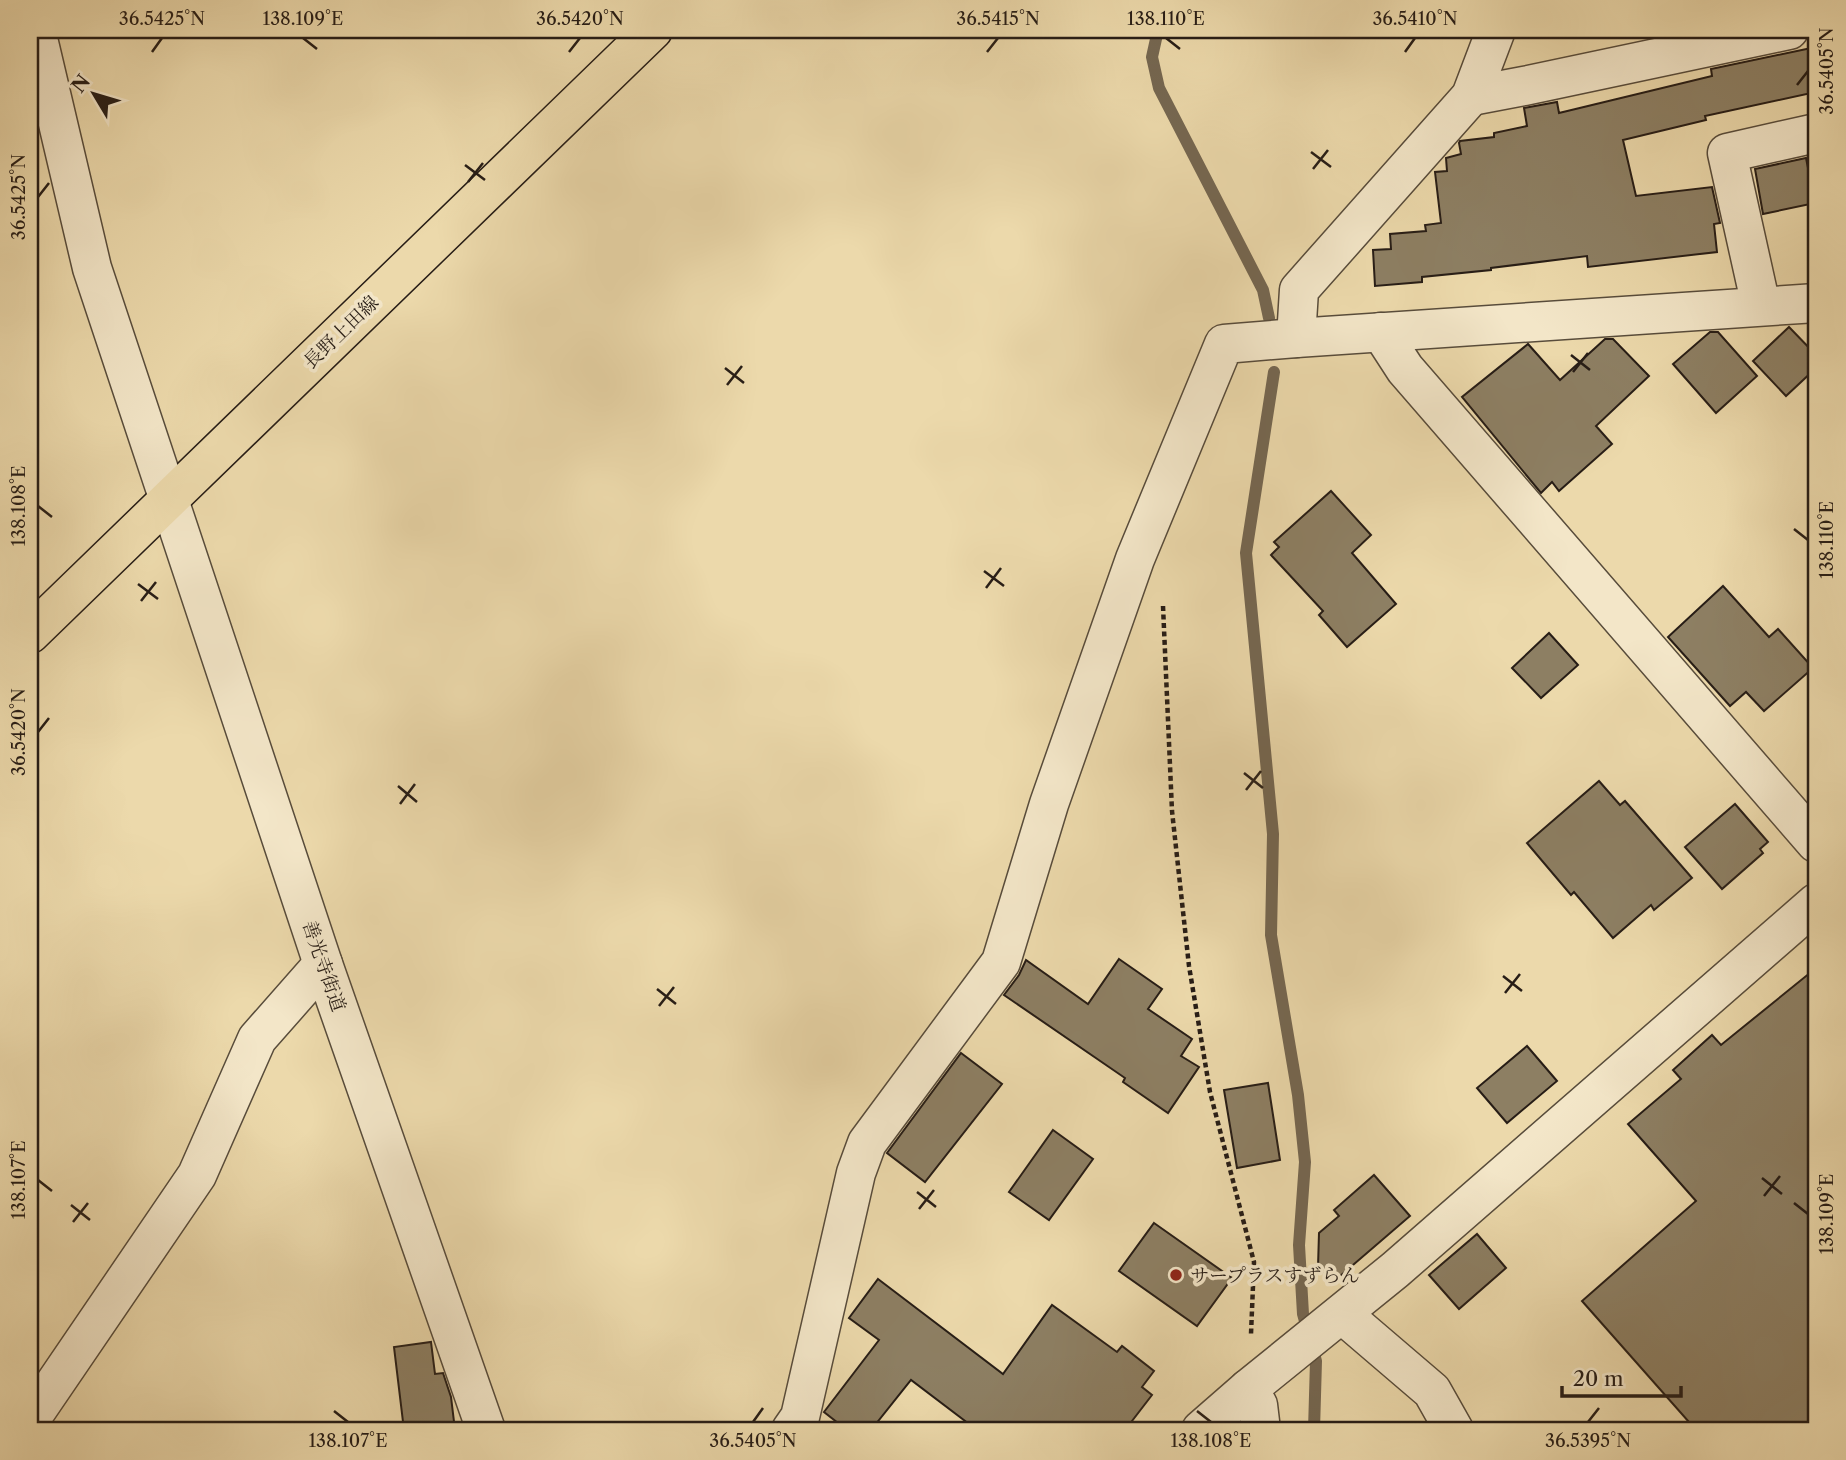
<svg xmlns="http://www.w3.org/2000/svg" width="1846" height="1460" viewBox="0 0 1846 1460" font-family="'Libre Caslon Text','Noto Serif JP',serif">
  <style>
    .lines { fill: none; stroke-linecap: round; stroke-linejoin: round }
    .stream { stroke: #756751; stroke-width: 12 }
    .building { fill: #8d7f63; stroke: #271d16; stroke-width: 2 }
    .minor-casing { stroke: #584c3b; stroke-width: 41 }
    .major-casing { stroke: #271d16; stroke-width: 41 }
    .path { stroke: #271d16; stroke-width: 4.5; stroke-dasharray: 5 3.5; stroke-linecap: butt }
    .minor { stroke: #f3e6c8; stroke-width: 38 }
    .major { stroke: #ecd9ab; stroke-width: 38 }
    .ticks { fill: none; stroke: #271d16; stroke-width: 2.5 }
    .poi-dot { fill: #8f2418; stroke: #f3e6c8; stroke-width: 2.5 }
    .labels { text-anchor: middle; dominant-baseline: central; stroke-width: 7; stroke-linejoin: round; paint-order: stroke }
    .street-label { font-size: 19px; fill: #271d16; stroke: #f3e6c8 }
    .poi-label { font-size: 19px; fill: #271d16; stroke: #f3e6c8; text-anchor: start }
    .neatline { fill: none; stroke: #271d16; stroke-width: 2.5 }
    .ticks-label { font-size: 18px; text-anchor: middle; fill: #271d16 }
  </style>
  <rect width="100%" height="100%" fill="#ecd9ab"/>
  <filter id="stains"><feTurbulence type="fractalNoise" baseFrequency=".00286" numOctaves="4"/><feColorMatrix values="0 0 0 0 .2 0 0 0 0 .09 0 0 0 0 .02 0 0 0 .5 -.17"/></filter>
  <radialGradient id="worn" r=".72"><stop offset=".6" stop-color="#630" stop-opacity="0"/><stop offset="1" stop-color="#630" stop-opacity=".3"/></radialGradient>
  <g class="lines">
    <g class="stream">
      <polyline points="1158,30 1152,57 1159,88 1263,290 1269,318"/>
      <polyline points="1274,372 1246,553 1273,834 1271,935 1298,1095 1305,1162 1299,1245 1303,1314 1316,1361 1314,1430"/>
    </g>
  </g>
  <g class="building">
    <polygon points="1816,47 1816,92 1705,116 1706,120 1623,140 1636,196 1712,187 1720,223 1714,224 1717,252 1588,267 1587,256 1491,268 1491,270 1422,277 1422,282 1375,286 1373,250 1391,249 1390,234 1426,231 1425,225 1441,223 1435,172 1447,171 1446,158 1461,154 1459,143 1460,141 1494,137 1494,133 1527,126 1524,108 1557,102 1559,113 1712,76 1711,69"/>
    <polygon points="1806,158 1815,203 1763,214 1755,169"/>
    <polygon points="1789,327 1816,355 1816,368 1786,396 1753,361"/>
    <polygon points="1710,332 1718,332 1757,376 1716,413 1673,364"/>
    <polygon points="1605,339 1613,339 1649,376 1596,426 1612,444 1559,491 1552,482 1541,493 1462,397 1528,344 1560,380"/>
    <polygon points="1331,491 1371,535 1352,553 1396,604 1347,647 1319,615 1323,611 1271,555 1279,547 1274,542"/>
    <polygon points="1723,586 1769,637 1778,629 1813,668 1764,711 1746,692 1730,706 1668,637"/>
    <polygon points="1549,633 1578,665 1541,698 1512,668"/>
    <polygon points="1599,781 1620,805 1625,801 1692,878 1654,910 1651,905 1613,938 1574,892 1571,895 1527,843"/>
    <polygon points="1735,804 1768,842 1760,849 1763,853 1722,889 1685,847"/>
    <polygon points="1119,959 1162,989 1148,1009 1192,1039 1181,1056 1199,1067 1168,1113 1123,1082 1125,1078 1004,995 1019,975 1026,960 1088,1004"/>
    <polygon points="1816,968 1816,1430 1696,1430 1582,1301 1696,1201 1628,1124 1681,1079 1673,1070 1712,1035 1721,1045"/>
    <polygon points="1527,1046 1557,1081 1507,1123 1477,1088"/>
    <polygon points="961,1053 1002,1084 925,1182 887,1153"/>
    <polygon points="1268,1083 1280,1160 1237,1168 1224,1090"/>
    <polygon points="1053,1130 1093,1159 1049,1220 1009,1192"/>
    <polygon points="1374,1175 1410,1216 1332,1283 1318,1267 1319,1233 1339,1216 1334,1210"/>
    <polygon points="1154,1223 1232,1278 1197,1326 1119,1271"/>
    <polygon points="1477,1234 1506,1268 1459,1309 1429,1275"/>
    <polygon points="878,1279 1003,1374 1052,1305 1117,1352 1122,1346 1154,1371 1142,1387 1152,1395 1125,1430 977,1430 911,1380 871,1430 847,1430 824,1412 879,1340 849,1318"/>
    <polygon points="431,1342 435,1374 443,1373 451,1397 455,1430 404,1430 394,1347"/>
  </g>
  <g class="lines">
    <g class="minor-casing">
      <g id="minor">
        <polyline points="36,30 92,268 323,964 486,1430"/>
        <polyline points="1471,96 1524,86 1789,30"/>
        <polyline points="1761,306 1727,153 1816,133"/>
        <polyline points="1381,332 1405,369 1816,843"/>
        <polyline points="1296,338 1299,290 1471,96 1496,30"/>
        <polyline points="1342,1314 1432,1391 1454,1430"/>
        <polyline points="1248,1389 1258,1405 1261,1430"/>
        <polyline points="30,1420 197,1175 257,1039 323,964"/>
        <polyline points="791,1430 800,1417 856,1173 867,1143 1001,962 1049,804 1135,559 1224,344 1296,338 1816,303"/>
        <polyline points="1201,1430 1248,1389 1395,1270 1816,903"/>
      </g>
    </g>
    <g class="major-casing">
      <polyline id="major" points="30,634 653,30"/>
    </g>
    <polyline class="path" points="1163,606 1172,811 1189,966 1210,1092 1254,1262 1251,1334"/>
    <use href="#minor" class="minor"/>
    <use href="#major" class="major"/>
  </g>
  <path class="ticks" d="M303,38l14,11M1166,38l14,11M152,52l10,-14M569,52l11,-14M987,52l11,-14M1405,52l10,-14M1797,85l11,-14M1311,152l20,15M465,165l20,15M1313,169l15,-19M468,182l15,-19M38,197l11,-14M1571,355l19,15M725,368l19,15M1573,372l15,-19M727,385l15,-19M38,506l14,11M1794,529l14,11M984,571l20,15M138,584l20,15M986,588l15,-20M141,601l15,-19M38,732l11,-14M1244,773l19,15M398,786l19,16M1246,790l15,-19M400,804l15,-20M1503,976l19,15M657,989l19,15M1505,993l15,-19M659,1006l15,-19M1762,1178l20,16M38,1180l14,11M917,1192l19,15M1764,1196l16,-20M1794,1203l14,11M71,1205l19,15M919,1209l15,-19M73,1222l15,-19M334,1411l14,11M1197,1411l14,11M753,1422l10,-14M1588,1422l11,-14"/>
  <circle class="poi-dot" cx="1176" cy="1275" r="7"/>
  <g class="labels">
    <g class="street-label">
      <text transform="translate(341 332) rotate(-44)">長野上田線</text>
      <text transform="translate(324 966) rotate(71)">善光寺街道</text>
    </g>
    <g class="poi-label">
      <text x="1190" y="1275">サープラスすずらん</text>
    </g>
  </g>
  <rect width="1846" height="1460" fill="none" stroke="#ecd9ab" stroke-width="77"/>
  <g transform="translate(94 94) rotate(308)" stroke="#f3e6c8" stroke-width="5" paint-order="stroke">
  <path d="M0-5L12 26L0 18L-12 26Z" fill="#271d16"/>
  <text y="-10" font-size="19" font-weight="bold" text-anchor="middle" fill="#271d16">N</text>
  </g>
  <path d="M1562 1386v10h119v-10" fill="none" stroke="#271d16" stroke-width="3.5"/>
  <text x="1573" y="1386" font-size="21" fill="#271d16" stroke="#f3e6c8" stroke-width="5" paint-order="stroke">20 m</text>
  <rect x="38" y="38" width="1770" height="1384" class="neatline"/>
  <g class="ticks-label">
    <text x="162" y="25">36.5425°N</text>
    <text x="303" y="25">138.109°E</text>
    <text x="580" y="25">36.5420°N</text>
    <text x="998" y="25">36.5415°N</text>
    <text x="1166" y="25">138.110°E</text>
    <text x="1415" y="25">36.5410°N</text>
    <text transform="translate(1827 71) rotate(-90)" y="6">36.5405°N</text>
    <text transform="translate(19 197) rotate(-90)" y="6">36.5425°N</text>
    <text transform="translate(19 506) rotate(-90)" y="6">138.108°E</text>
    <text transform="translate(1827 540) rotate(-90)" y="6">138.110°E</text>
    <text transform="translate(19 732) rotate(-90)" y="6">36.5420°N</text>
    <text transform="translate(19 1180) rotate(-90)" y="6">138.107°E</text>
    <text transform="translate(1827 1214) rotate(-90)" y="6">138.109°E</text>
    <text x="348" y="1447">138.107°E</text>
    <text x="753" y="1447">36.5405°N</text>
    <text x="1211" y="1447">138.108°E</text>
    <text x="1588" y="1447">36.5395°N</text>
  </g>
  <rect width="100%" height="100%" filter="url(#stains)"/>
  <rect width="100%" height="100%" fill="url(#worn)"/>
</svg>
